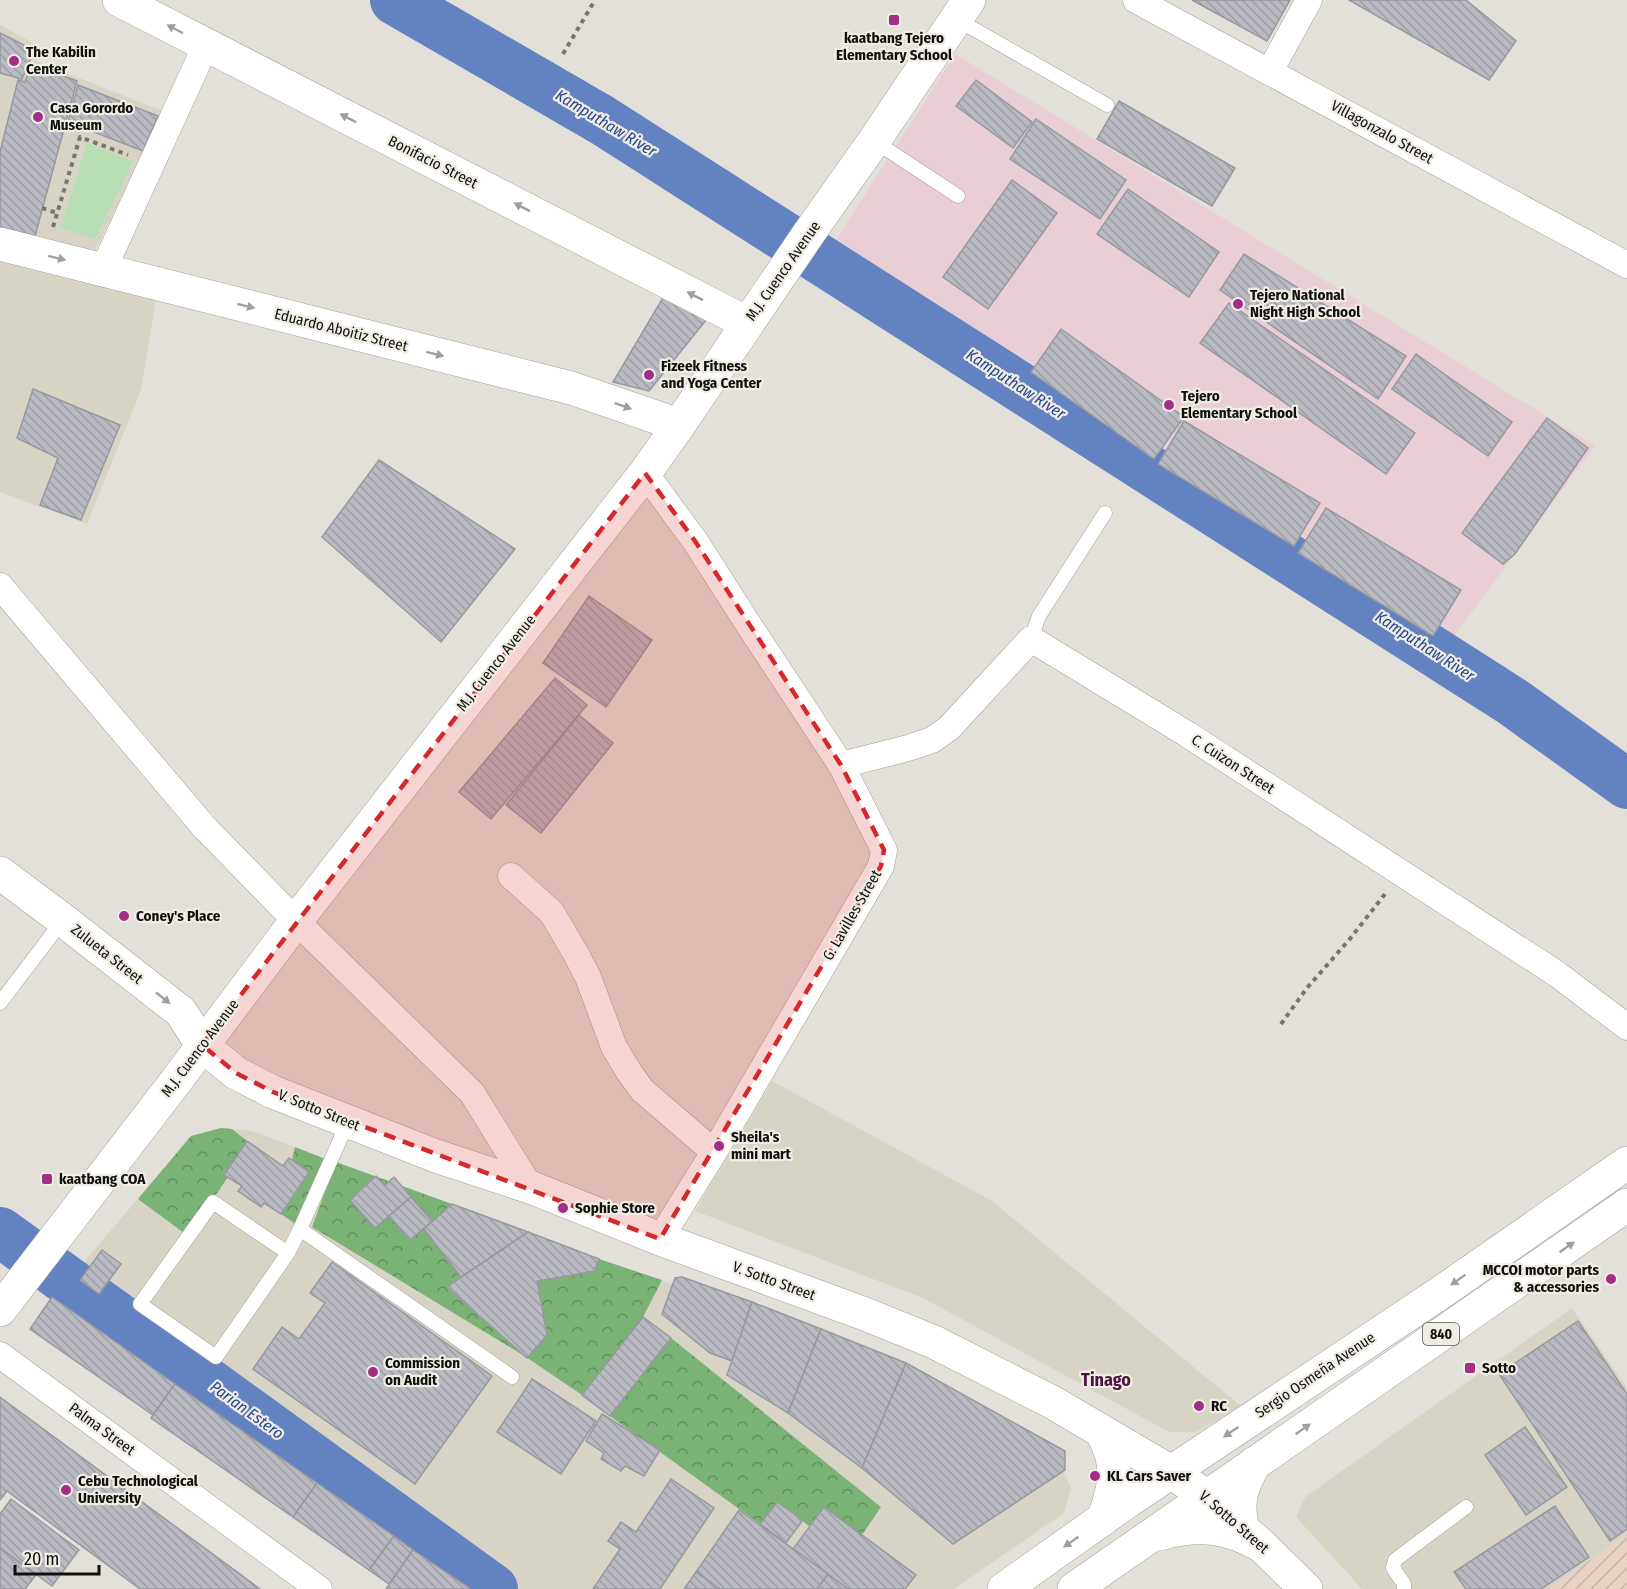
<svg xmlns="http://www.w3.org/2000/svg" width="1627" height="1589" viewBox="0 0 1627 1589" font-family="'Fira Sans Condensed',sans-serif">
  <style>
    .built { fill: #d8d4c5 }
    .industrial { fill: url(#industrial-furrows) }
    .education { fill: #e9cfd5 }
    .grass { fill: #b7deb3 }
    .forest { fill: url(#forest-crowns) }
    .lines { fill: none; stroke-linecap: round; stroke-linejoin: round }
    .river { stroke: #6282c2; stroke-width: 50 }
    .building { fill: url(#building-back-hatch); stroke: #9899a0; stroke-width: 1.5 }
    .lane-casing { stroke: #a2a098; stroke-width: 15 }
    .street-casing { stroke: #a2a098; stroke-width: 27 }
    .secondary-casing { stroke: #a2a098; stroke-width: 34 }
    .highway-casing { stroke: #a2a098; stroke-width: 34 }
    .path { stroke: #777570; stroke-width: 4; stroke-dasharray: 4.5 4.5; stroke-linecap: butt }
    .lane { stroke: #fff; stroke-width: 14 }
    .street { stroke: #fff; stroke-width: 26 }
    .secondary { stroke: #fff; stroke-width: 33 }
    .highway { stroke: #fff; stroke-width: 33 }
    .oneway { fill: #a09f9f }
    .marked { fill: #d62828; fill-opacity: 0.2; stroke: #d62828; stroke-width: 4.5; stroke-dasharray: 12 8; stroke-linejoin: round }
    .poi-dot { fill: #a32e87; stroke: #f0ede5; stroke-width: 2 }
    .labels { text-anchor: middle; dominant-baseline: central; stroke-width: 4.5; stroke-linejoin: round; paint-order: stroke }
    .shield { fill: #f0ede5; stroke: #54524e; stroke-width: 1.5 }
    .shield-label { font-size: 14px; font-weight: bold; fill: #11100e }
    .poi-label { font-size: 15px; font-weight: bold; fill: #11100e; stroke: #f0ede5; text-anchor: start }
    .street-label { font-size: 15px; fill: #11100e; stroke: #f0ede5 }
    .water-label { font-size: 16px; font-style: italic; fill: #224592; stroke: #f0ede5 }
    .quarter-label { font-size: 18px; font-weight: bold; fill: #4d153f; stroke: #f0ede5 }
  </style>
  <defs>
    <pattern id="industrial-furrows" width="10" height="10" patternUnits="userSpaceOnUse" patternTransform="scale(1.5)"><rect width="10" height="10" fill="#e7d2c4"/><path d="M-1 1l2-2M0 10L10 0M9 11l2-2" fill="none" stroke="#c5b3a7"/></pattern>
    <pattern id="forest-crowns" width="20" height="18" patternUnits="userSpaceOnUse" patternTransform="scale(1.5)"><rect width="20" height="18" fill="#7bb275"/><path d="M2 6a3 3 0 1 1 6 0M12 15a3 3 0 1 1 6 0" fill="none" stroke="#638f5e"/></pattern>
    <pattern id="building-back-hatch" width="6" height="6" patternUnits="userSpaceOnUse" patternTransform="scale(1.5)"><rect width="6" height="6" fill="#b9bac2"/><path d="M-1 5l2 2M0 0l6 6M5-1l2 2" fill="none" stroke="#9e9fa6"/></pattern>
  </defs>
  <rect width="100%" height="100%" fill="#e2e0d8"/>
  <g class="built">
    <polygon points="0,25 37,45 36,61 165,112 95,250 0,231"/>
    <polygon points="0,259 156,299 141,390 87,524 0,492"/>
    <polygon points="772,1081 992,1201 1241,1406 1196,1432 1169,1432 923,1298 695,1211"/>
    <polygon points="221,1128 252,1131 599,1259 811,1332 1059,1463 1071,1487 1064,1513 954,1589 505,1589 73,1275 191,1136"/>
    <polygon points="1572,1308 1627,1388 1627,1534 1549,1589 1362,1589 1296,1517 1305,1497"/>
  </g>
  <polygon class="industrial" points="1627,1534 1627,1589 1549,1589"/>
  <polygon class="education" points="955,54 1595,446 1446,647 825,257"/>
  <polygon class="grass" points="87,143 133,162 95,239 60,228"/>
  <g class="forest">
    <polygon points="221,1128 232,1129 247,1141 225,1174 228,1177 188,1236 138,1199 191,1136"/>
    <polygon points="295,1147 325,1159 297,1225 281,1214 309,1173 292,1160"/>
    <polygon points="336,1162 452,1204 424,1229 461,1277 447,1288 526,1357 547,1335 537,1281 594,1271 599,1259 662,1280 643,1317 582,1395 526,1357 312,1227"/>
    <polygon points="73,1275 80,1280 505,1589 472,1589 52,1297"/>
    <polygon points="671,1338 881,1507 862,1535 824,1507 809,1526 778,1502 760,1524 610,1416"/>
  </g>
  <g class="lines">
    <g class="river">
      <polyline points="395,0 602,120 1513,702 1627,784"/>
      <polyline points="0,1232 493,1589"/>
    </g>
  </g>
  <g class="building">
    <polygon points="1192,0 1290,0 1267,41"/>
    <polygon points="1349,0 1466,0 1516,41 1489,80"/>
    <polygon points="0,33 34,50 22,79 0,73"/>
    <polygon points="31,64 77,81 35,236 0,227 0,152 18,80 25,82"/>
    <polygon points="976,80 1032,122 1013,148 956,106"/>
    <polygon points="78,85 158,116 143,151 68,122"/>
    <polygon points="1119,101 1235,168 1212,206 1097,139"/>
    <polygon points="1036,119 1126,180 1100,219 1010,159"/>
    <polygon points="1012,180 1057,213 988,309 943,277"/>
    <polygon points="1128,189 1219,252 1189,297 1097,234"/>
    <polygon points="1244,254 1406,356 1378,399 1220,290"/>
    <polygon points="664,296 707,319 649,391 613,382"/>
    <polygon points="1229,303 1415,433 1386,474 1200,343"/>
    <polygon points="1061,329 1184,417 1154,459 1031,372"/>
    <polygon points="1416,354 1512,422 1488,456 1392,389"/>
    <polygon points="33,389 120,425 81,520 40,505 58,458 17,438"/>
    <polygon points="1547,418 1588,448 1515,554 1503,564 1462,533"/>
    <polygon points="1184,421 1320,503 1294,546 1158,464"/>
    <polygon points="379,460 515,549 441,642 322,537"/>
    <polygon points="1326,508 1461,590 1433,636 1298,553"/>
    <polygon points="589,596 652,640 606,707 543,663"/>
    <polygon points="555,678 587,705 491,819 459,792"/>
    <polygon points="579,715 613,743 541,833 506,805"/>
    <polygon points="247,1141 283,1166 289,1158 309,1172 281,1214 264,1203 261,1207 238,1191 242,1186 224,1175"/>
    <polygon points="376,1176 385,1185 394,1177 411,1197 375,1228 350,1200"/>
    <polygon points="411,1197 432,1221 410,1240 389,1216"/>
    <polygon points="452,1204 528,1232 461,1277 424,1229"/>
    <polygon points="528,1232 599,1259 594,1271 537,1281 547,1335 527,1358 447,1287"/>
    <polygon points="102,1250 121,1264 99,1294 80,1280"/>
    <polygon points="332,1262 492,1376 415,1484 253,1369 282,1327 299,1339 325,1303 310,1293"/>
    <polygon points="682,1277 752,1302 732,1361 710,1353 662,1314 675,1278"/>
    <polygon points="52,1297 175,1384 153,1415 30,1329"/>
    <polygon points="752,1302 821,1329 788,1413 727,1375"/>
    <polygon points="643,1317 671,1338 610,1416 582,1395"/>
    <polygon points="1578,1321 1627,1394 1627,1529 1610,1541 1499,1374"/>
    <polygon points="821,1329 906,1363 862,1468 788,1413"/>
    <polygon points="906,1363 1065,1451 1065,1470 953,1544 862,1468"/>
    <polygon points="532,1379 596,1421 561,1474 497,1432"/>
    <polygon points="175,1384 317,1483 293,1517 151,1418"/>
    <polygon points="0,1397 260,1589 140,1589 7,1491 0,1500"/>
    <polygon points="602,1414 660,1450 644,1476 625,1466 621,1471 601,1459 604,1453 586,1441"/>
    <polygon points="1525,1427 1567,1487 1526,1515 1485,1455"/>
    <polygon points="671,1479 714,1508 660,1589 593,1589 620,1549 608,1541 621,1522 636,1532"/>
    <polygon points="317,1483 394,1536 369,1570 293,1517"/>
    <polygon points="11,1499 79,1550 52,1586 0,1548 0,1514"/>
    <polygon points="777,1502 803,1520 786,1543 760,1524"/>
    <polygon points="1555,1506 1589,1557 1541,1589 1466,1589 1454,1572"/>
    <polygon points="824,1507 916,1575 905,1589 848,1589 793,1549"/>
    <polygon points="739,1510 828,1574 817,1589 720,1589 696,1572"/>
    <polygon points="394,1536 413,1550 389,1584 369,1570"/>
    <polygon points="0,1548 36,1575 25,1589 0,1589"/>
    <polygon points="413,1550 471,1589 386,1589"/>
    <polygon points="696,1572 720,1589 684,1589"/>
    <polygon points="828,1574 848,1589 817,1589"/>
  </g>
  <g class="lines">
    <g class="lane-casing">
      <g id="lane">
        <polyline points="956,19 1107,105"/>
        <polyline points="874,141 958,196"/>
        <polyline points="1031,639 1039,616 1105,513"/>
        <polyline points="0,1003 63,920"/>
        <polyline points="348,1122 300,1229 512,1377"/>
        <polyline points="288,1253 213,1202 140,1304 216,1357 288,1253 300,1229"/>
        <polyline points="1404,1589 1404,1584 1393,1568 1395,1560 1466,1507"/>
      </g>
    </g>
    <g class="street-casing">
      <g id="street">
        <polyline points="1136,0 1627,265"/>
        <polyline points="1270,71 1309,0"/>
        <polyline points="103,270 206,45"/>
        <polyline points="645,473 695,541 752,630 841,765 884,850 881,866 714,1152 660,1239"/>
        <polyline points="0,586 205,828 296,921 472,1093 530,1187"/>
        <polyline points="841,765 908,748 932,740 949,728 1031,639 1187,734 1557,974 1627,1027"/>
        <polyline points="511,876 552,913 576,954 588,977 614,1047 629,1072 642,1090 714,1152"/>
        <polyline points="0,1355 319,1589"/>
      </g>
    </g>
    <g class="secondary-casing">
      <g id="secondary">
        <polyline points="119,0 747,323"/>
        <polyline points="0,244 571,388 679,425"/>
        <polyline points="0,873 63,920 181,1012 202,1045 236,1073 273,1092 436,1156 530,1187 660,1239 865,1314 934,1342 1052,1402 1171,1472 1206,1496 1262,1546 1306,1589"/>
        <polyline points="0,1310 176,1081 296,921 645,473 679,425 809,233 874,141 969,0"/>
      </g>
    </g>
    <g class="highway-casing">
      <g id="highway">
        <path d="M1101,1431c19,32 15,55 2,88"/>
        <path d="M1243,1529c-7,-27 -2,-42 12,-66"/>
        <path d="M1159,1534c39,-11 68,-8 103,12"/>
        <polyline points="1004,1589 1128,1501 1443,1291 1627,1163"/>
        <polyline points="1074,1589 1627,1205"/>
      </g>
    </g>
    <g class="path">
      <polyline points="563,54 595,0"/>
      <polyline points="42,208 57,213"/>
      <polyline points="53,227 80,137 128,155"/>
      <polyline points="1281,1024 1307,988 1349,940 1385,894"/>
    </g>
    <use href="#lane" class="lane"/>
    <use href="#street" class="street"/>
    <use href="#secondary" class="secondary"/>
    <use href="#highway" class="highway"/>
  </g>
  <defs><path id="oneway-solid" d="M-6-.8H1V-3.2L6.5 0L1 3.2V.8H-6Z" transform="scale(1.5)"/></defs>
  <g class="oneway">
    <use href="#oneway-solid" transform="translate(175 29) rotate(-152)"/>
    <use href="#oneway-solid" transform="translate(348 118) rotate(-153)"/>
    <use href="#oneway-solid" transform="translate(522 207) rotate(-153)"/>
    <use href="#oneway-solid" transform="translate(57 258) rotate(14)"/>
    <use href="#oneway-solid" transform="translate(695 296) rotate(-153)"/>
    <use href="#oneway-solid" transform="translate(246 306) rotate(14)"/>
    <use href="#oneway-solid" transform="translate(435 354) rotate(14)"/>
    <use href="#oneway-solid" transform="translate(623 406) rotate(19)"/>
    <use href="#oneway-solid" transform="translate(163 998) rotate(38)"/>
    <use href="#oneway-solid" transform="translate(1567 1247) rotate(-35)"/>
    <use href="#oneway-solid" transform="translate(1458 1280) rotate(145)"/>
    <use href="#oneway-solid" transform="translate(1303 1429) rotate(-35)"/>
    <use href="#oneway-solid" transform="translate(1231 1432) rotate(146)"/>
    <use href="#oneway-solid" transform="translate(1071 1542) rotate(145)"/>
  </g>
  <path class="marked" d="M645,473l50,68 146,224 43,85 -3,16 -221,373 -387,-147 -37,-19 -34,-28z"/>
  <g class="poi-dot">
    <rect x="888" y="14" width="12" height="12" rx="3"/>
    <circle cx="14" cy="61" r="6"/>
    <circle cx="38" cy="117" r="6"/>
    <circle cx="1238" cy="304" r="6"/>
    <circle cx="649" cy="375" r="6"/>
    <circle cx="1169" cy="405" r="6"/>
    <circle cx="124" cy="916" r="6"/>
    <circle cx="719" cy="1146" r="6"/>
    <rect x="41" y="1173" width="12" height="12" rx="3"/>
    <circle cx="563" cy="1208" r="6"/>
    <circle cx="1611" cy="1279" r="6"/>
    <rect x="1464" y="1362" width="12" height="12" rx="3"/>
    <circle cx="373" cy="1372" r="6"/>
    <circle cx="1199" cy="1406" r="6"/>
    <circle cx="1095" cy="1476" r="6"/>
    <circle cx="66" cy="1490" r="6"/>
  </g>
  <g class="labels">
    <rect class="shield" x="1423" y="1323" width="36" height="22" rx="4.5"/>
    <g class="shield-label">
      <text x="1441" y="1334">840</text>
    </g>
    <g class="poi-label">
      <text x="894" y="38" text-anchor="middle">kaatbang Tejero<tspan x="894" dy="17">Elementary School</tspan></text>
      <text x="26" y="52">The Kabilin<tspan x="26" dy="17">Center</tspan></text>
      <text x="50" y="108">Casa Gorordo<tspan x="50" dy="17">Museum</tspan></text>
      <text x="1250" y="295">Tejero National<tspan x="1250" dy="17">Night High School</tspan></text>
      <text x="661" y="366">Fizeek Fitness<tspan x="661" dy="17">and Yoga Center</tspan></text>
      <text x="1181" y="396">Tejero<tspan x="1181" dy="17">Elementary School</tspan></text>
      <text x="136" y="916">Coney's Place</text>
      <text x="731" y="1137">Sheila's<tspan x="731" dy="17">mini mart</tspan></text>
      <text x="59" y="1179">kaatbang COA</text>
      <text x="575" y="1208">Sophie Store</text>
      <text x="1599" y="1270" text-anchor="end">MCCOI motor parts<tspan x="1599" dy="17">&amp; accessories</tspan></text>
      <text x="385" y="1363">Commission<tspan x="385" dy="17">on Audit</tspan></text>
      <text x="1482" y="1368">Sotto</text>
      <text x="1211" y="1406">RC</text>
      <text x="1107" y="1476">KL Cars Saver</text>
      <text x="78" y="1481">Cebu Technological<tspan x="78" dy="17">University</tspan></text>
    </g>
    <g class="street-label">
      <text transform="translate(1382 132) rotate(29)">Villagonzalo Street</text>
      <text transform="translate(433 162) rotate(27)">Bonifacio Street</text>
      <text transform="translate(783 271) rotate(-55)">M.J. Cuenco Avenue</text>
      <text transform="translate(341 330) rotate(14)">Eduardo Aboitiz Street</text>
      <text transform="translate(496 663) rotate(-52)">M.J. Cuenco Avenue</text>
      <text transform="translate(1233 764) rotate(33)">C. Cuizon Street</text>
      <text transform="translate(852 915) rotate(-60)">G. Lavilles Street</text>
      <text transform="translate(107 954) rotate(38)">Zulueta Street</text>
      <text transform="translate(200 1048) rotate(-53)">M.J. Cuenco Avenue</text>
      <text transform="translate(319 1110) rotate(22)">V. Sotto Street</text>
      <text transform="translate(774 1281) rotate(20)">V. Sotto Street</text>
      <text transform="translate(1315 1375) rotate(-34)">Sergio Osmeña Avenue</text>
      <text transform="translate(102 1429) rotate(36)">Palma Street</text>
      <text transform="translate(1234 1522) rotate(41)">V. Sotto Street</text>
    </g>
    <g class="water-label">
      <text transform="translate(606 123) rotate(31)">Kamputhaw River</text>
      <text transform="translate(1016 384) rotate(33)">Kamputhaw River</text>
      <text transform="translate(1425 646) rotate(33)">Kamputhaw River</text>
      <text transform="translate(247 1410) rotate(36)">Parian Estero</text>
    </g>
    <g class="quarter-label">
      <text x="1106" y="1380">Tinago</text>
    </g>
  </g>
  <path d="M15 1565v9h84v-9" fill="none" stroke="#11100e" stroke-width="3"/>
  <text x="24" y="1565" font-size="18" fill="#11100e" stroke="#f0ede5" stroke-width="4.5" paint-order="stroke">20 m</text>
</svg>
